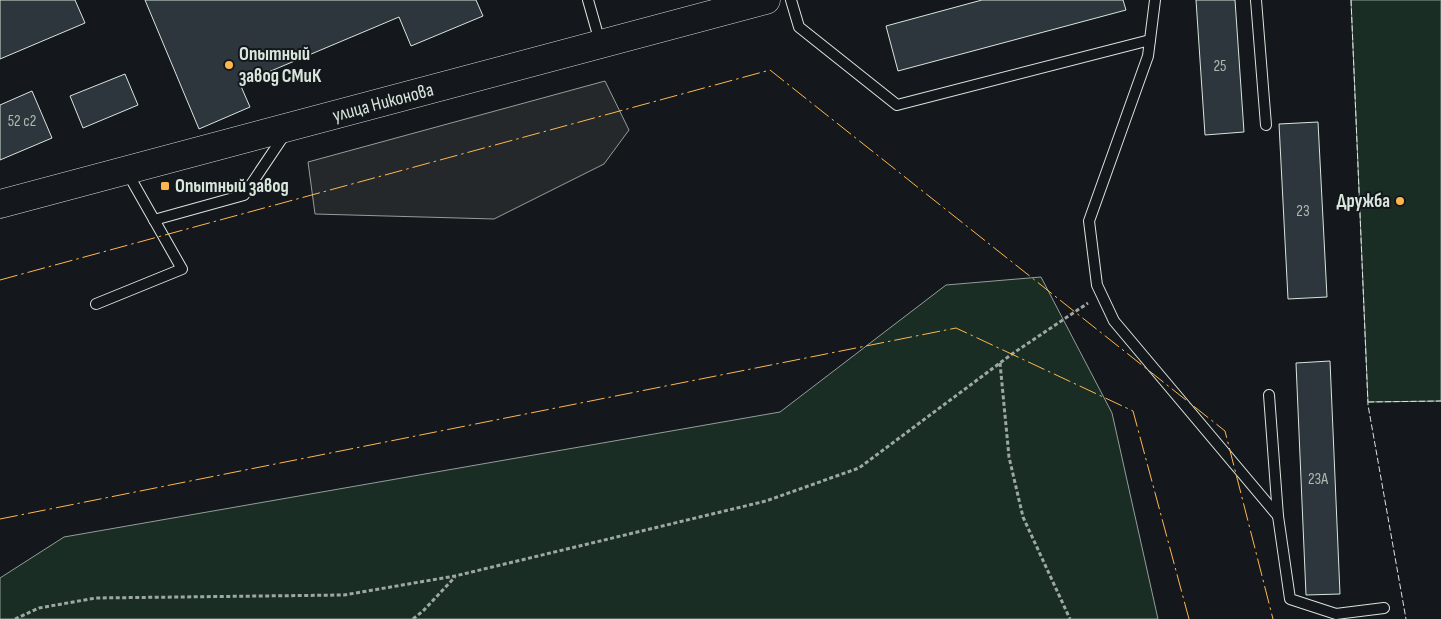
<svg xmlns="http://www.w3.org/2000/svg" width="1441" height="619" viewBox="0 0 1441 619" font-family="'Sofia Sans Condensed',sans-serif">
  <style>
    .green { fill: #1a2d24; stroke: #939e99 }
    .parking { fill: #24282b; stroke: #939e99 }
    .building { fill: #2c363c; stroke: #d8e6dc }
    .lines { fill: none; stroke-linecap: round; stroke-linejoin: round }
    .lane-casing { stroke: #d8e6dc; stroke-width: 12 }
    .secondary-casing { stroke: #d8e6dc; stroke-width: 29 }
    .path { stroke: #9da8a2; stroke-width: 3; stroke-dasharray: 4 2.5; stroke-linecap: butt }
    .lane { stroke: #14181c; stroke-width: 10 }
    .secondary { stroke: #14181c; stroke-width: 28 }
    .fence { stroke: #d8e6dc; stroke-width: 1; stroke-dasharray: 6 2.5; stroke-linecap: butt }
    .power { stroke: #ffb74d; stroke-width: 1; stroke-dasharray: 18 4 2.5 4; stroke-linecap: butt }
    .poi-dot { fill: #ffb74d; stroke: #14181c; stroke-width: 2 }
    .labels { text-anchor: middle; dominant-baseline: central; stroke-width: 4; stroke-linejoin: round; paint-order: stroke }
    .number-label { font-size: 16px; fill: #adbab4 }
    .poi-label { font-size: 19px; font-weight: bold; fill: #d8e6dc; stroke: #14181c; text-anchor: start }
    .street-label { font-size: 19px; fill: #d8e6dc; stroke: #14181c }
  </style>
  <rect width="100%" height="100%" fill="#14181c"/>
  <g class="green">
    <polygon points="1351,0 1441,0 1441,401 1368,402"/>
    <polygon points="1041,277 1112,413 1158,619 0,619 0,578 64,537 780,412 946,285"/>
  </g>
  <polygon class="parking" points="605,81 629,130 604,164 494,219 315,214 308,162"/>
  <g class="building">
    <polygon points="0,0 75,0 85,23 0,59"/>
    <polygon points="145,0 476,0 483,16 411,46 399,17 240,84 250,107 199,129"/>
    <polygon points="982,0 1123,0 1126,10 898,71 886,26"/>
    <polygon points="1196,0 1235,0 1244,132 1205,135"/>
    <polygon points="125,74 138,105 83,128 70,96"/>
    <polygon points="32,91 52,138 0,160 0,105"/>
    <polygon points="1318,122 1327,297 1288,299 1279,124"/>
    <polygon points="1330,361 1340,594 1306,595 1296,363"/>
  </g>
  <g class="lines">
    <g class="lane-casing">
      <g id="lane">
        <polyline points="588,0 600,42"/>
        <polyline points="791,0 799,27 897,105 1150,40"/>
        <polyline points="1155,0 1148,56 1089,221 1097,285 1114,321 1278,516"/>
        <polyline points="1256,0 1266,125"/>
        <polyline points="154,220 244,195 285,134"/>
        <polyline points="96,304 182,269 127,172"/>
        <polyline points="1269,395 1278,516 1290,599 1336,614 1384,608"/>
      </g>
    </g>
    <g class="secondary-casing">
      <polyline id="secondary" points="0,204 766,0"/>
    </g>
    <g class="path">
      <polyline points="1000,363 1009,457 1023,517 1070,619"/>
      <polyline points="15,619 39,608 96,598 344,595 455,576 766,501 859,468 1012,354 1088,303"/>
      <polyline points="413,619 423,611 455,577"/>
    </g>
    <use href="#lane" class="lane"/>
    <use href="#secondary" class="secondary"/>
    <g class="fence">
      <polyline points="1351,0 1368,405 1406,619"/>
      <polyline points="1368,402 1441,401"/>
    </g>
    <g class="power">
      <polyline points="0,280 770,70 1225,431 1273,619"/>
      <polyline points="0,519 956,328 1133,411 1189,619"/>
    </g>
  </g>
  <g class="poi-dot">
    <circle cx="229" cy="65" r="5"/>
    <rect x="160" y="181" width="10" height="10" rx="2.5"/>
    <circle cx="1400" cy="201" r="5"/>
  </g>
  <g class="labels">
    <g class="number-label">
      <text x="1220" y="66">25</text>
      <text x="22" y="121">52 с2</text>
      <text x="1303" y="211">23</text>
      <text x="1318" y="479">23А</text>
    </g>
    <g class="poi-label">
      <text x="239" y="54">Опытный<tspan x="239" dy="22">завод СМиК</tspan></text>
      <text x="175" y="186">Опытный завод</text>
      <text x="1390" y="201" text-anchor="end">Дружба</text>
    </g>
    <g class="street-label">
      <text transform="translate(383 103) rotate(-15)">улица Никонова</text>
    </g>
  </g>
</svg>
